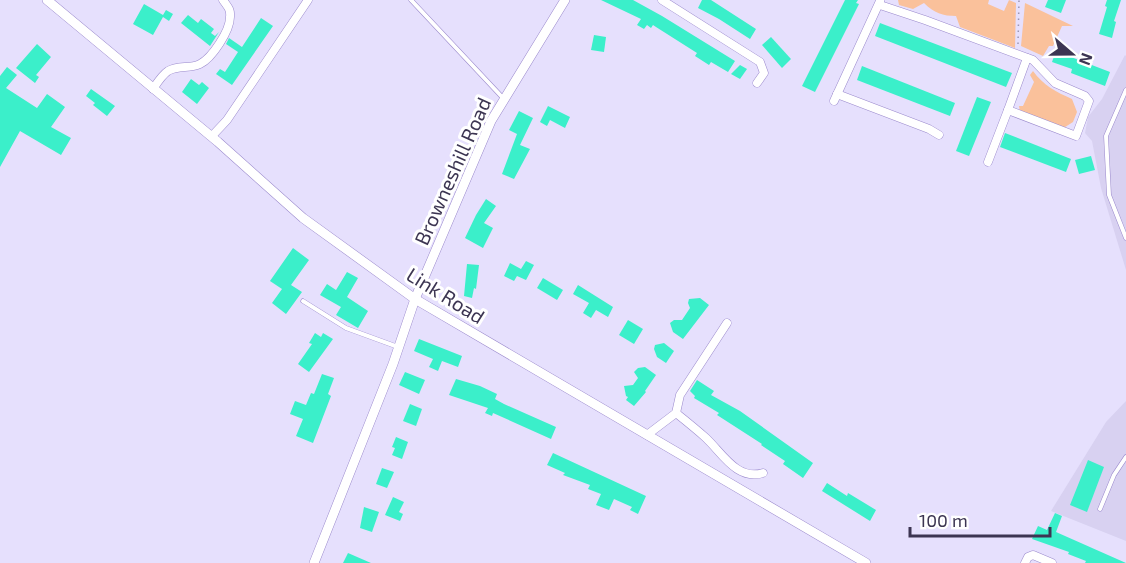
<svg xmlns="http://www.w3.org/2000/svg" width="1126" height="563" viewBox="0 0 1126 563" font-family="'Exo 2',sans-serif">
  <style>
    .built { fill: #d8d1f1 }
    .green { fill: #fac19b }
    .building { fill: #3befca }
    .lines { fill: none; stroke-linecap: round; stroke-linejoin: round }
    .service-casing { stroke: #9b8acd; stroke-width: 5 }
    .minor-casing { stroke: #9b8acd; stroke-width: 9 }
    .tertiary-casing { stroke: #9b8acd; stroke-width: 10 }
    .path { stroke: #9c96b3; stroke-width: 1.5; stroke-dasharray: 1.5 4.5; stroke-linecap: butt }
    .service { stroke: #fff; stroke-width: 4 }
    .minor { stroke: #fff; stroke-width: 8 }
    .tertiary { stroke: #fff; stroke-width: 9 }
    .labels { text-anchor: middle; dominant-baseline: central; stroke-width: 6; stroke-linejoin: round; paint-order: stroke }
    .street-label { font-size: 20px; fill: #3c3552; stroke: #fff }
  </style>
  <rect width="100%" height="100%" fill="#e6e0fd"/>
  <g class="built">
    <polygon points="1125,55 1126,56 1126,270 1101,188 1092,141 1085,133 1088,117 1102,99"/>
    <polygon points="1126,401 1126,541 1051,511 1106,422"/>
  </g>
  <g class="green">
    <path d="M898,0h91l-1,4 16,7 5,-11 7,3 -1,45 -55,-21 -4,-11c-13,0 -22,-3 -32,-13l-11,6 -14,-4z"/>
    <polygon points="1025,3 1073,26 1062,26 1053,46 1049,46 1043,56 1021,46"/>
    <path d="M1033,71c10,14 23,21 39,28l5,13 -4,10 -11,7 -42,-17 -1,-6h4l11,-24 -4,-7z"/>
  </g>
  <g class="building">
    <polygon points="601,0 633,0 662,16 735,61 728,72 711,62 709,65 695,56 697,53 656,27 653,25 651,28 647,25 644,29 637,25 641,19"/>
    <polygon points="702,0 711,0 756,29 750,39 719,19 698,8"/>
    <polygon points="845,0 858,0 856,3 859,4 815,92 802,86"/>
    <polygon points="1048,0 1066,0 1061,13 1045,7"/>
    <polygon points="1107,0 1121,0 1114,21 1116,22 1112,38 1099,34 1107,7 1105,6"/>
    <polygon points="144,4 163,15 166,10 173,14 169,21 163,17 153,35 133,24"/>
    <polygon points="188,15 198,23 201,19 214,29 211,33 215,36 219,32 210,46 181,23"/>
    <polygon points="261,18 273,26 232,85 216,74 220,69 225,72 238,52 226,44 229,38 242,47"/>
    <polygon points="880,23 1012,73 1006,87 875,36"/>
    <polygon points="594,35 606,37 604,52 591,50"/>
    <polygon points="771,37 791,59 782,68 762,45"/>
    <polygon points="37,44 51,57 36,75 39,77 35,83 16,68"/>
    <polygon points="1057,48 1072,54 1071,57 1110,72 1105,86 1071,73 1072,69 1052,62"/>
    <polygon points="740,65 747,69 740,79 731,74"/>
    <polygon points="862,66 955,103 950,116 857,80"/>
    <polygon points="7,67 17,75 6,88 37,108 47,94 65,107 51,127 71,138 61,155 20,131 0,167 0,76"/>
    <polygon points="191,79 199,85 202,82 209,88 197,104 182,92"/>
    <polygon points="91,89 115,106 107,116 93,105 95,103 86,96"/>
    <polygon points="977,97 991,102 969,156 956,151"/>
    <polygon points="548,106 570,117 565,128 550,120 547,126 540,122"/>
    <polygon points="519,111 533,118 520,145 530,149 514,179 502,174 517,134 509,130"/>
    <polygon points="1005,133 1071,159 1066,172 1000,147"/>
    <polygon points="1091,156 1095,170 1079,174 1075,160"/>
    <polygon points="486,199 496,206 484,223 493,228 483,248 465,238 476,215"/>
    <polygon points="293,248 309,260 291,285 302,292 286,314 272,303 282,289 270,281"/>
    <polygon points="526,261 534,265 526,280 517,276 514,281 504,276 510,263 521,269"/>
    <polygon points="467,264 479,265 476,289 474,288 472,298 464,296"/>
    <polygon points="347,272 358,278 347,297 368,311 358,328 336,315 341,307 320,295 327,284 336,290"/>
    <polygon points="543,278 563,290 557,300 537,288"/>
    <polygon points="578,285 613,307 608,317 596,310 591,318 583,313 589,303 573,294"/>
    <polygon points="700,298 709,305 683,339 673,332 670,323 674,320 682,320 690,308 688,303 689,299"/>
    <polygon points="628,320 643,329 634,344 619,335"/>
    <polygon points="315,333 321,337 323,333 333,339 309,372 298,364 312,344 309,343"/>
    <polygon points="419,339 462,356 458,367 442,361 438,371 429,367 433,359 414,351"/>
    <polygon points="664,343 674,351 666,363 657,357 654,349 655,345"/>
    <polygon points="645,367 656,375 645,391 646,392 634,406 626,400 628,397 626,396 624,386 633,385 638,378 634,372 638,368"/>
    <polygon points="405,372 425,380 419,394 399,385"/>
    <polygon points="322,374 334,378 328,394 331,396 313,443 296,436 303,419 290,414 295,401 306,405 311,393 314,394"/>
    <polygon points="456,379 480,386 497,394 495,399 504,404 556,427 551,439 493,413 492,416 485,413 488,408 449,395"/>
    <polygon points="697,380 714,391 711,395 740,411 813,463 803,478 783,464 785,461 761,445 762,444 717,415 719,413 694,398 695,396 690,391"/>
    <polygon points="410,404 422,409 416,426 403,421"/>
    <polygon points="396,437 408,442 402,459 392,455 395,448 392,447"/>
    <polygon points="553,453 646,496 638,514 630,510 632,507 614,499 609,510 596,505 601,494 588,489 590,485 563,475 565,473 547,465"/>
    <polygon points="1088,460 1104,467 1087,512 1070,505"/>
    <polygon points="382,468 394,472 387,488 376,484"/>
    <polygon points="827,483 847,496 848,493 876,510 870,521 822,491"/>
    <polygon points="393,497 404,502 399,512 403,514 400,521 385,515"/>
    <polygon points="364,507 379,512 372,532 360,528"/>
    <polygon points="1055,513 1062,516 1056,532 1126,563 1085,563 1086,561 1068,554 1069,552 1032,539 1038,526 1047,530"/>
    <polygon points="348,553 371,563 343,563"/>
  </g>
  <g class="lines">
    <g class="service-casing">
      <g id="service">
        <polyline points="411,0 503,98"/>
        <polyline points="1126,90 1106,136 1109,195 1126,238"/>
        <polyline points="303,301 346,328 398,347"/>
        <polyline points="1100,509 1114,475 1126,457"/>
      </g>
    </g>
    <g class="minor-casing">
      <g id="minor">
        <polyline points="662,0 760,62 764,73 757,83"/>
        <polyline points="880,5 925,20 1033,60 1055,83 1085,96 1089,101 1076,136 1008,110 988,162"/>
        <path d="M153,89c4,-6 9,-14 15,-18 10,-6 22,-2 32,-7 12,-6 30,-33 30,-47 1,-8 -3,-11 -7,-17"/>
        <polyline points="837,94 929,129 939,135"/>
        <polyline points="834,101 880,1"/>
        <polyline points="1008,110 1027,58"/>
        <polyline points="212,136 227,120 308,0"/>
        <path d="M676,413c10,8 20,16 30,25 16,15 31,43 57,35"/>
        <polyline points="647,435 676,413 680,395 727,323"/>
        <polyline points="1025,563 1028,557 1033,555 1052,563"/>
      </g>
    </g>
    <g class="tertiary-casing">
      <g id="tertiary">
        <polyline points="47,0 218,142 303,218 415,299 866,563"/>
        <polyline points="314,563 393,364 415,299 491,121 565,0"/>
      </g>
    </g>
    <polyline class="path" points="1018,44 1019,0"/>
    <use href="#service" class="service"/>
    <use href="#minor" class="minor"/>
    <use href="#tertiary" class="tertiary"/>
  </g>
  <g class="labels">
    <g class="street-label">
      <text transform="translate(452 171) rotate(-66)">Browneshill Road</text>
      <text transform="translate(446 295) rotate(32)">Link Road</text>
    </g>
  </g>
  <g transform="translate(1072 54) rotate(110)" stroke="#ffffff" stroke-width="4.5" paint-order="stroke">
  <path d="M0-4.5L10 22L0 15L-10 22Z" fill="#3c3552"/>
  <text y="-9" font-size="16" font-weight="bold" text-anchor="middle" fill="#3c3552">N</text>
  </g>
  <path d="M910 527v9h140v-9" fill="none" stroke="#3c3552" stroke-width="3"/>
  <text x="919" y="527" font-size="18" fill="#3c3552" stroke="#ffffff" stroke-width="4.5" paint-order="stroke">100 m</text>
</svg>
